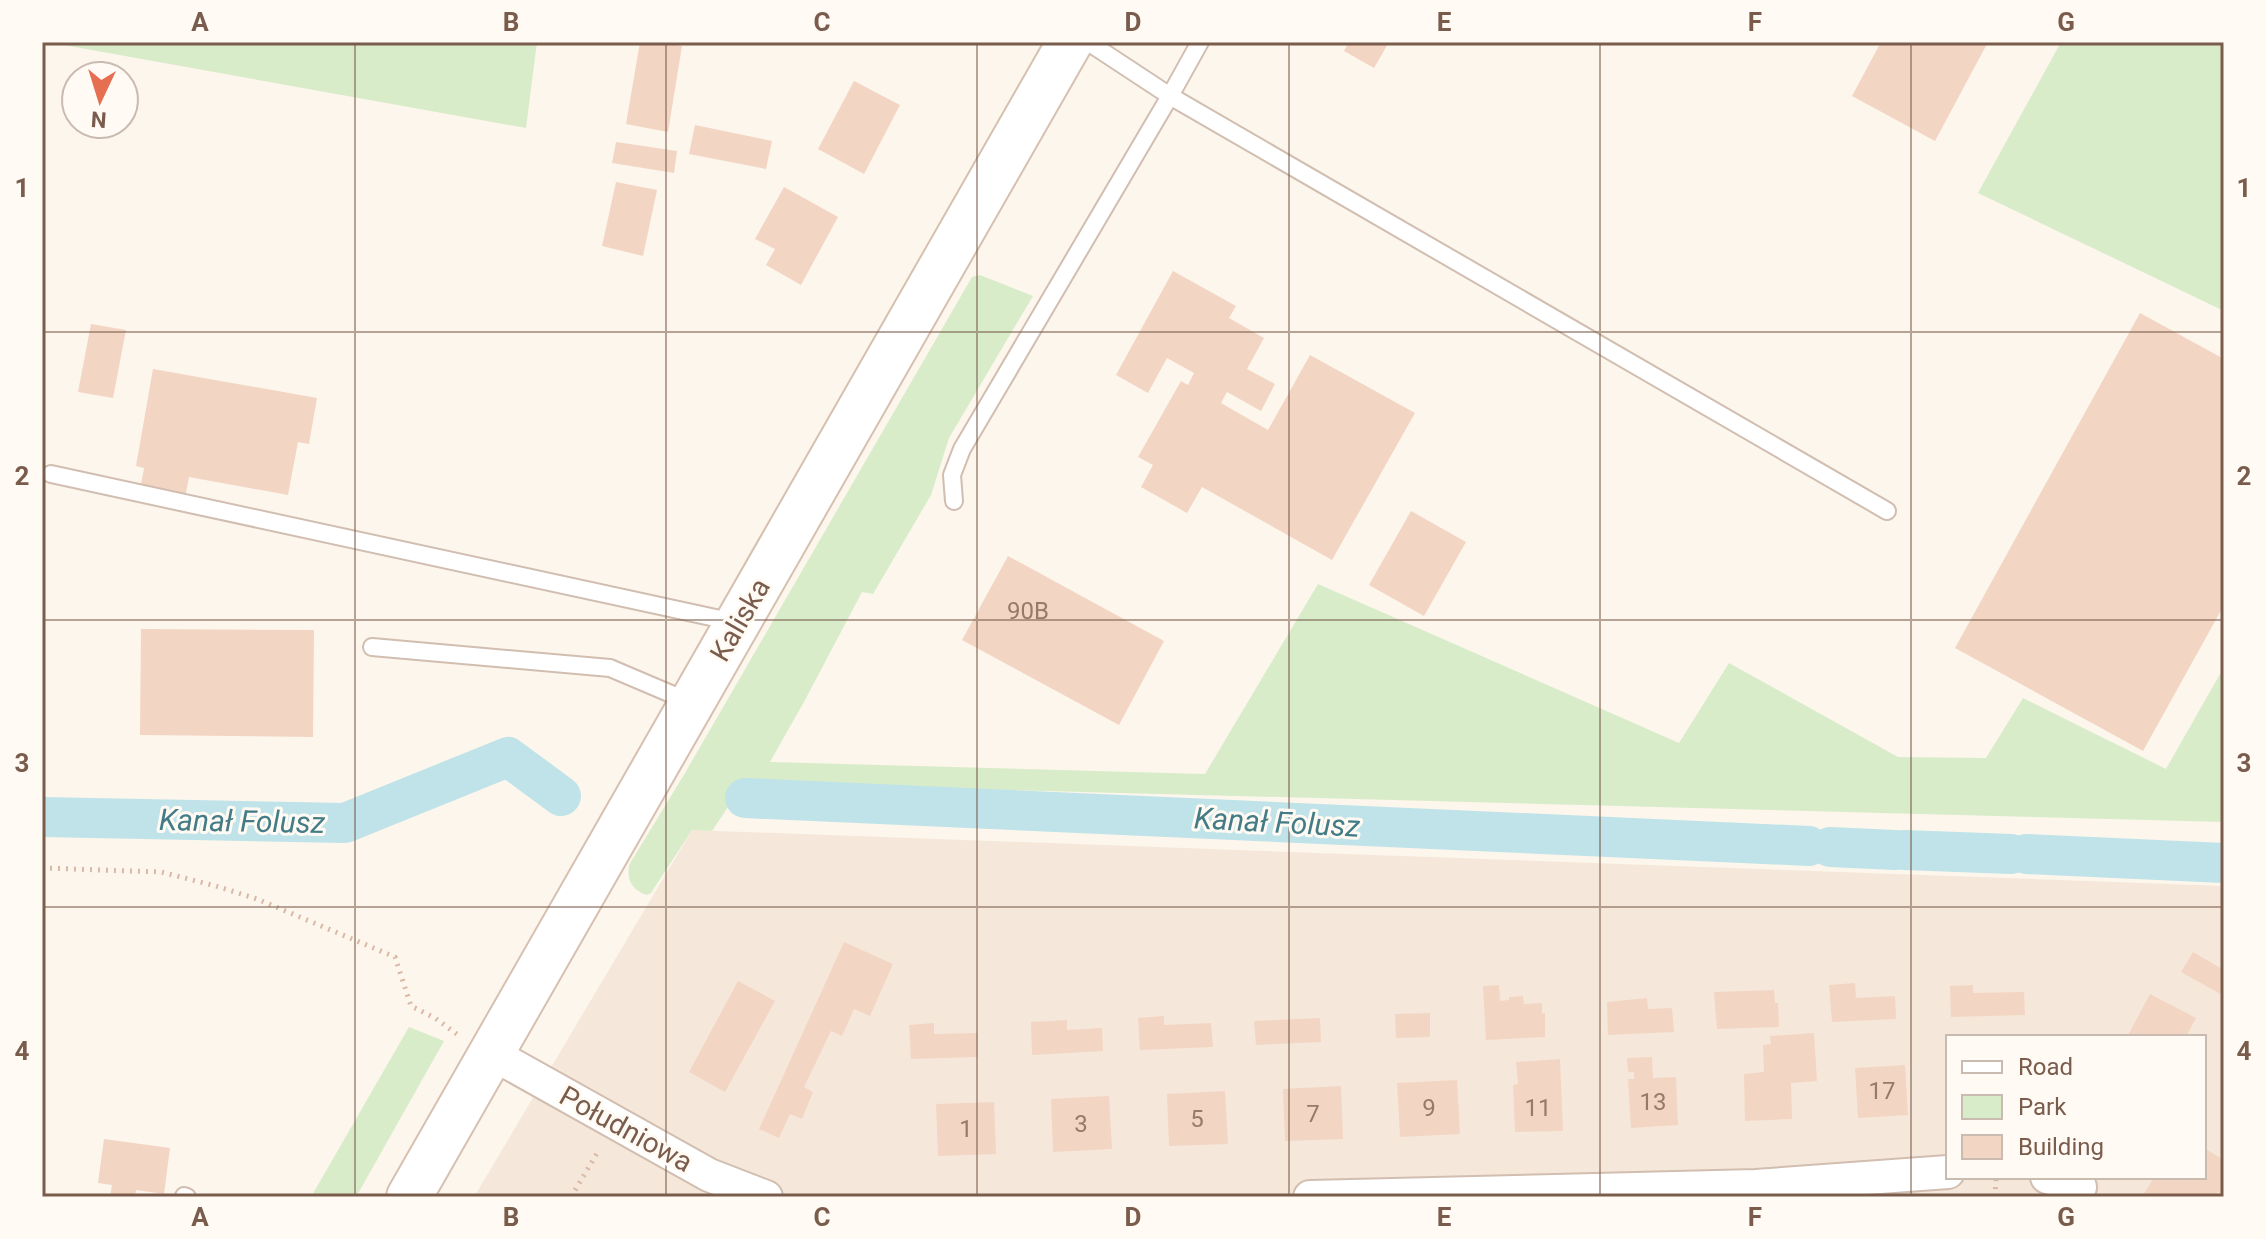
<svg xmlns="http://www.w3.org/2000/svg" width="2266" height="1239" viewBox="0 0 2266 1239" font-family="Roboto,sans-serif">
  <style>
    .residential { fill: #f5e8da; fill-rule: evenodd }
    .green { fill: #d8ecc9 }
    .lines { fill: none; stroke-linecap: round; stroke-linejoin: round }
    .canal { stroke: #bfe3e8; stroke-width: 40 }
    .building { fill: #f3d5c3 }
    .service-casing { stroke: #d1beb0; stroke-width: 20 }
    .minor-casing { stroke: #d1beb0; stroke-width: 36 }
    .secondary-casing { stroke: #d6c0b0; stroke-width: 48 }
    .path { stroke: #d9b8a5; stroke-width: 5; stroke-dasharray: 2 6; stroke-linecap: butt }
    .service { stroke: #fff; stroke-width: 16 }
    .minor { stroke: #fff; stroke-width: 32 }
    .secondary { stroke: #fff; stroke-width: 44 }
    .grid { fill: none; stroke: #7a5c4d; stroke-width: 2; stroke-opacity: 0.55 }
    .labels { text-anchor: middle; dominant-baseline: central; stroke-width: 6; stroke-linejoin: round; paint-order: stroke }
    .number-label { font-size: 24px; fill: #987a6a }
    .street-label { font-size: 28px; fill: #7a5c4d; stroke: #fffaf3 }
    .water-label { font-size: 30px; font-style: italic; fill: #437c86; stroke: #fffaf3 }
    .neatline { fill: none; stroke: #7a5c4d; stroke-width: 3 }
    .grid-label { font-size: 26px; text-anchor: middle; font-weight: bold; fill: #7a5c4d }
  </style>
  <rect width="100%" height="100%" fill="#fdf6ec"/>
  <path class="residential" d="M692,830l1532,56v311h-1750zM1948,1037h256v140h-256z"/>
  <g class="green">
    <polygon points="47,42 537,42 526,128"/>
    <polygon points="2061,42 2224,42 2224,311 1978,193"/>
    <path d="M980,275l53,21 -84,142 -18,57 -58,99 -11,-2 -57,108 -35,62 435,12 113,-190 361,159 50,-80 169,94 88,1 37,-60 143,71 58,-102v155l-1480,-39 -32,48 -20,-1 -41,63 -5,2c-15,-7 -19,-14 -17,-30l56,-92 287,-496z"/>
    <polygon points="409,1027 444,1041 356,1197 311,1197"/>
  </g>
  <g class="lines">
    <g class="canal">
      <polyline points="745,798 1809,846"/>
      <polyline points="42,817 345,823 508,757 561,796"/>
      <polyline points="1830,847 1895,850"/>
      <polyline points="1904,850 2011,854"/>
      <polyline points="2026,854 2224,863"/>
    </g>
  </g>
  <g class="building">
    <polygon points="640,42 659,42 682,46 668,132 626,124"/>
    <polygon points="1349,42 1389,42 1374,68 1344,51"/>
    <polygon points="1881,42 1988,42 1935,141 1852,96"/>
    <polygon points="854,81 900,105 864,174 818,149"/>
    <polygon points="695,125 772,141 766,169 689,154"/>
    <polygon points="616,142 677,151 674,173 612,163"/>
    <polygon points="616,182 657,190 643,256 602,246"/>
    <polygon points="784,187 838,217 801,285 766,265 775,249 755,239"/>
    <polygon points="1173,271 1236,306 1229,318 1264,338 1247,369 1275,384 1261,411 1227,392 1221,403 1268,430 1310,355 1415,413 1332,560 1202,487 1187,513 1141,487 1153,465 1138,457 1181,381 1188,385 1194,373 1167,358 1148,393 1116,375"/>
    <polygon points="2140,313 2224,359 2224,605 2143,751 1955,648"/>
    <polygon points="91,324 126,330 113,398 78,392"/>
    <polygon points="153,369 317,398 309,444 298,442 288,495 189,477 185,498 140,490 144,468 136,466"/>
    <polygon points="1411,511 1466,542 1424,616 1369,585"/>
    <polygon points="1008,556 1164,641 1119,725 962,640"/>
    <polygon points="141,629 314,630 313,737 140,735"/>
    <polygon points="844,942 893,964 870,1016 854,1009 842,1036 831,1031 804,1087 813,1092 802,1119 790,1114 779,1138 759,1129"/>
    <polygon points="2193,952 2224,970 2224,996 2181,972"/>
    <polygon points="738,981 775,1001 725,1092 689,1072"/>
    <polygon points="1855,983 1856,998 1895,996 1896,1019 1832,1022 1829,985"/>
    <polygon points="1499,985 1500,1001 1509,1000 1509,997 1523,996 1524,1004 1542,1003 1542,1014 1545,1013 1545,1037 1486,1040 1483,986"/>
    <polygon points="1973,985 1973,993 2024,992 2025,1015 1951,1017 1950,986"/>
    <polygon points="1774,990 1775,1003 1778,1003 1779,1027 1717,1029 1714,992"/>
    <polygon points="2150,994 2196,1018 2186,1037 2127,1037"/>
    <polygon points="1647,998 1648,1009 1672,1008 1674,1032 1608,1035 1607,1002"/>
    <polygon points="1430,1013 1430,1037 1396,1038 1395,1014"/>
    <polygon points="1164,1016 1164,1025 1211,1023 1213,1047 1140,1050 1138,1018"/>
    <polygon points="1320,1018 1321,1042 1256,1045 1254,1021"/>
    <polygon points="1067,1020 1067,1030 1102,1028 1103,1051 1032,1055 1031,1022"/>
    <polygon points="934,1023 934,1034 978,1033 978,1057 911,1059 909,1025"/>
    <polygon points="1814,1033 1817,1081 1791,1083 1792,1119 1745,1121 1744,1074 1764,1072 1763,1045 1771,1044 1770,1036"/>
    <polygon points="1652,1057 1653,1078 1676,1077 1678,1125 1631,1128 1628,1079 1634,1079 1634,1072 1628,1072 1627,1058"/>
    <polygon points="1560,1059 1563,1131 1515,1132 1513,1085 1518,1084 1516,1062"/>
    <polygon points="1905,1065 1908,1115 1858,1118 1855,1068"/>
    <polygon points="1457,1080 1460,1134 1400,1137 1397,1083"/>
    <polygon points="1341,1086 1343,1139 1285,1141 1283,1089"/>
    <polygon points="1225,1091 1228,1144 1169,1146 1167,1094"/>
    <polygon points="1109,1096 1112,1149 1053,1152 1051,1099"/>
    <polygon points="994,1102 996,1154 938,1156 936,1104"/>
    <polygon points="104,1139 170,1148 164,1194 136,1190 135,1197 110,1197 112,1185 98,1183"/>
    <polygon points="2204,1148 2224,1160 2224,1196 2218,1192 2216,1197 2142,1197 2154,1177 2204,1177"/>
  </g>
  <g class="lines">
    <g class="service-casing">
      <g id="service">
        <polyline points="1200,42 1170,96 1887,511"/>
        <polyline points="51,474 734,622"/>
        <polyline points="954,501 952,475 962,449 1170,96 1088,42"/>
        <polyline points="372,647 610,668 690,702"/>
        <polyline points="184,1196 187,1197"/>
      </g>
    </g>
    <g class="minor-casing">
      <g id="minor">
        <polyline points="491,1053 709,1175 766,1197"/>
        <polyline points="2047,1177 2080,1187 2074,1197"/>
        <polyline points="1310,1197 1756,1186 1948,1172"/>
      </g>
    </g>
    <g class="secondary-casing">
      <polyline id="secondary" points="409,1197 1070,42"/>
    </g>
    <g class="path">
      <polyline points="42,868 161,872 216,886 257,899 395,957 411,1006 435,1018 458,1035"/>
      <polyline points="571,1197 599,1150"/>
      <polyline points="1995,1197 1996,1177"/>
    </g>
    <use href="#service" class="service"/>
    <use href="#minor" class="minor"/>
    <use href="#secondary" class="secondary"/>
  </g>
  <path class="grid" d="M355,42v1155M666,42v1155M977,42v1155M1289,42v1155M1600,42v1155M1911,42v1155M42,332h2182M42,620h2182M42,907h2182"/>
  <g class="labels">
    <g class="number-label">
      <text x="1028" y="611">90B</text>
      <text x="1882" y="1091">17</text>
      <text x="1653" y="1102">13</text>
      <text x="1429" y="1108">9</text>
      <text x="1538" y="1108">11</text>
      <text x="1313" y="1114">7</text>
      <text x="1197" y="1119">5</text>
      <text x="1081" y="1124">3</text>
      <text x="966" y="1129">1</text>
    </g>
    <g class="street-label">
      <text transform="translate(740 620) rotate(-60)">Kaliska</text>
      <text transform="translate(626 1129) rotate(29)">Południowa</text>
    </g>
    <g class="water-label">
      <text transform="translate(242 821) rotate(1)">Kanał Folusz</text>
      <text transform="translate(1277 822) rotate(3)">Kanał Folusz</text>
    </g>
  </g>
  <rect width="2266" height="1239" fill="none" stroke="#fffaf3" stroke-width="88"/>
  <rect x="1946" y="1035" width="260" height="144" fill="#fffaf3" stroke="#cabbb1" stroke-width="2"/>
  <rect x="1962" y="1061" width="40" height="12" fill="#ffffff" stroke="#cabbb1" stroke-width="2"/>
  <text x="2018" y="1075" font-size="24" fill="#7a5c4d">Road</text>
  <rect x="1962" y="1095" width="40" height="24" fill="#d8ecc9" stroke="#cabbb1" stroke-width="2"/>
  <text x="2018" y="1115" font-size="24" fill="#7a5c4d">Park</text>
  <rect x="1962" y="1135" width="40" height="24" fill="#f3d5c3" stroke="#cabbb1" stroke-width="2"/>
  <text x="2018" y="1155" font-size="24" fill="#7a5c4d">Building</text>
  <g transform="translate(100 100) rotate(184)"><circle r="38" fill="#fffaf3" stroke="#cabbb1" stroke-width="2"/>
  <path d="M0-6L14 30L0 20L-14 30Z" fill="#e76f51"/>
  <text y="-12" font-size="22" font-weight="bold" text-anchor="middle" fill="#7a5c4d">N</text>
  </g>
  <rect x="44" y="44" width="2178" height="1151" class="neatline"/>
  <g class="grid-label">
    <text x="200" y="31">A</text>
    <text x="511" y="31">B</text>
    <text x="822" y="31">C</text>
    <text x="1133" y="31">D</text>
    <text x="1444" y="31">E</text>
    <text x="1755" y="31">F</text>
    <text x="2066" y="31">G</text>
    <text x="22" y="197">1</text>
    <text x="2244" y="197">1</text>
    <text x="22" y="485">2</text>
    <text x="2244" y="485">2</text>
    <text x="22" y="772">3</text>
    <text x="2244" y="772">3</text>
    <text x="22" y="1060">4</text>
    <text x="2244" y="1060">4</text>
    <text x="200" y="1226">A</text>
    <text x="511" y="1226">B</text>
    <text x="822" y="1226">C</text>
    <text x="1133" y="1226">D</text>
    <text x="1444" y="1226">E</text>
    <text x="1755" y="1226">F</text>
    <text x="2066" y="1226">G</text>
  </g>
</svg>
